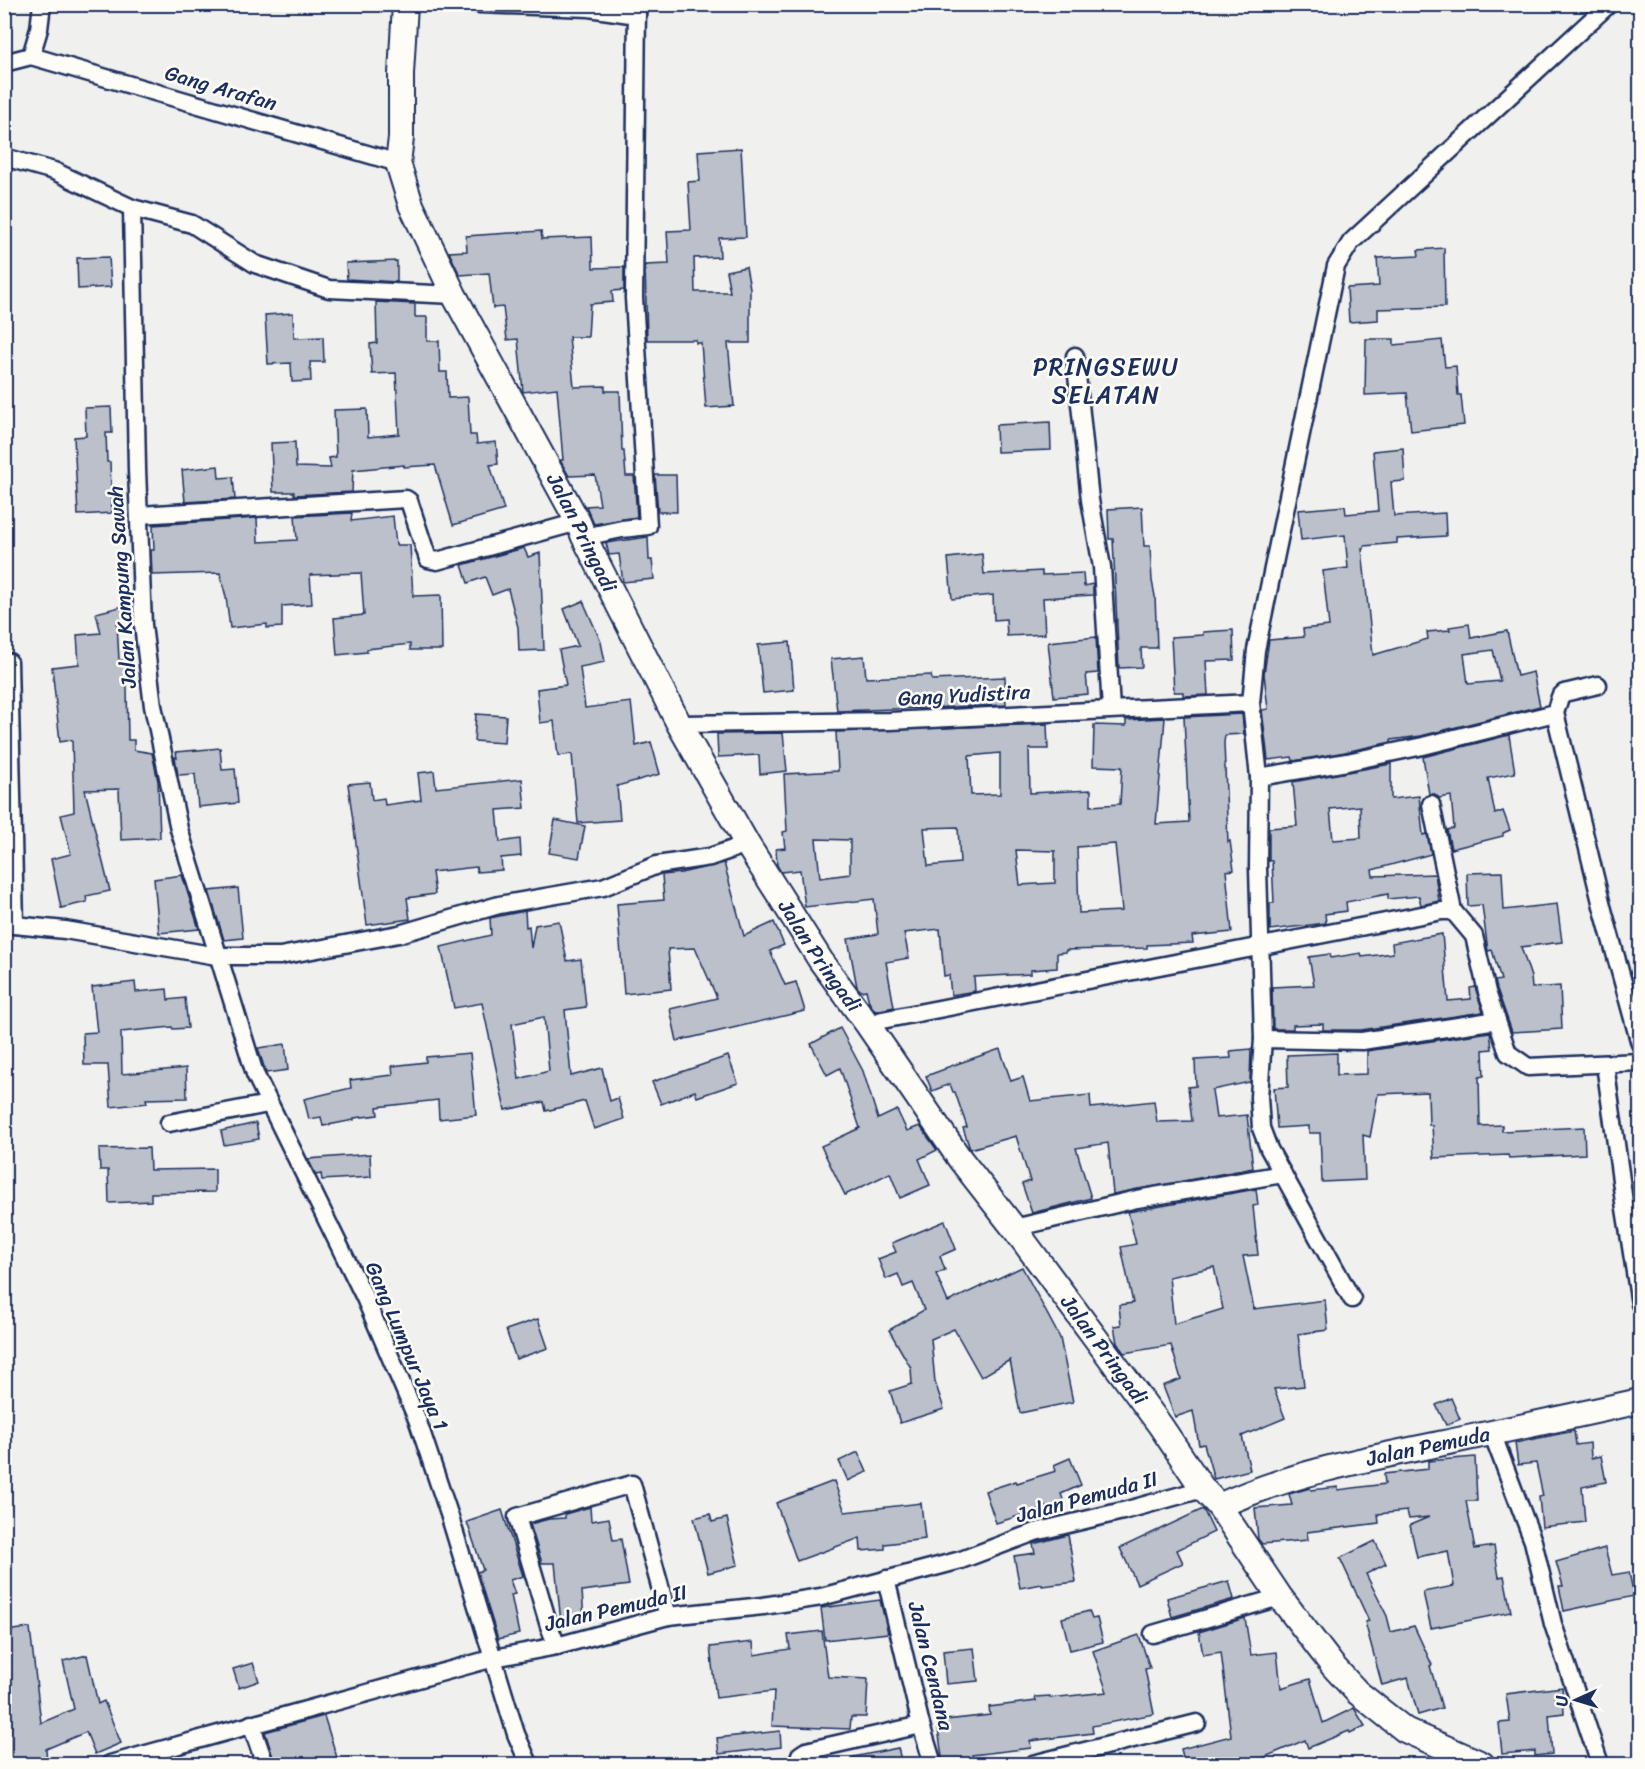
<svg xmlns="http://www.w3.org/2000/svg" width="1645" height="1769" viewBox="0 0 1645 1769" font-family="Sriracha,sans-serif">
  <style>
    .building { fill: #bbc0ca; stroke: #1b2f5e; stroke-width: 1.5; fill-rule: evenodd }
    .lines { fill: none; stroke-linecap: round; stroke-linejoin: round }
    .street-casing { stroke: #1b2f5e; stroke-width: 21 }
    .secondary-casing { stroke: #1b2f5e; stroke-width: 28 }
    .street { stroke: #fdfcf7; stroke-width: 16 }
    .secondary { stroke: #fdfcf7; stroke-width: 24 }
    .labels { text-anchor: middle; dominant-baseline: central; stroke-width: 5; stroke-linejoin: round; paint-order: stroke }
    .street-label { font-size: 21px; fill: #1b2f5e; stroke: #fdfcf7 }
    .quarter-label { font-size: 24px; letter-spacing: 1.5px; fill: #1b2f5e; stroke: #fdfcf7 }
  </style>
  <rect width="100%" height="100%" fill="#f0f0ee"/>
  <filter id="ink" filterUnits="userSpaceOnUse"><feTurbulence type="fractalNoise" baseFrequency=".0167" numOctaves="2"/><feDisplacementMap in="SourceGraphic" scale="12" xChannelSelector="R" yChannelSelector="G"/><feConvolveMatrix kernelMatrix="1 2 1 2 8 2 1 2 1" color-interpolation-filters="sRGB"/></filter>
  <g filter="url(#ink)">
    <g class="building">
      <polygon points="741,148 746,237 719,238 720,257 694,258 695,292 730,292 726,271 746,267 750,288 750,343 728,343 734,406 706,408 701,343 696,343 696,340 647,340 645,265 669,264 667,231 691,230 688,182 700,181 698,151"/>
      <polygon points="541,231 542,239 592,237 593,268 624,267 624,290 612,291 613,302 590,304 588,337 569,337 574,387 605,386 605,391 620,391 622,451 624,451 626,476 634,476 637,517 594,524 586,506 600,505 595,475 569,476 560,460 563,460 557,388 523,392 518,339 507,340 503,307 493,308 489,273 460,275 449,252 467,251 466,236"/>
      <polygon points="1444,248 1445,307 1378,309 1378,320 1349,322 1347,288 1379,286 1377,258 1419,256 1418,250"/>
      <polygon points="109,257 111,287 78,289 77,258"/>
      <polygon points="397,261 397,282 347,279 346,263"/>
      <polygon points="376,302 415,304 415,317 427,317 427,341 439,341 440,372 447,372 448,398 468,397 470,435 476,435 477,444 496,442 498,464 490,465 504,510 453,525 435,465 404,467 404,465 353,470 352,492 294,495 294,492 273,492 271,443 295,442 296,467 331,468 329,458 336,457 334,410 367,409 368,437 399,434 396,373 372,374 370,344 377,343"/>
      <polygon points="293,313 294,338 323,337 324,362 310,362 311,381 292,382 291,363 268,364 265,315"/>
      <polygon points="1366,339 1394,339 1394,345 1442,340 1445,367 1456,366 1458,395 1461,395 1464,425 1411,431 1407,393 1365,395"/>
      <polygon points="111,407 112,433 106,433 107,462 110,462 112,513 78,515 74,437 86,436 85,408"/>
      <polygon points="1050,422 1051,450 997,452 996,425"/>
      <path d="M1403,448l2,33 -14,1 3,34 51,-3 1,23 -49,3v4l-33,3v3h-2l11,106 55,-16 -1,-7 23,-2 -1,-3 20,-3 2,14 36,-7 10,45 16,-4 7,34 -119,30 -30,4v2l-46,10 -52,9 -1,-4 -24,3 -6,-50 6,-1 -4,-35 5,-34 35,-3 -1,-8 26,-3 -6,-55 25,-3 -3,-33 -44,5 -3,-30 47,-4 1,8 32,-3 -5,-60zM1493,650l7,31 -32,3 -4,-30z"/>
      <polygon points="218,466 219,478 233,477 235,499 185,502 182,470"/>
      <polygon points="655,475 676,475 677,512 658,512"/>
      <polygon points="1142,507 1144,546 1150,546 1152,581 1155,596 1157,648 1141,648 1142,667 1119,668 1113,539 1109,539 1108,509"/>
      <polygon points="352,513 351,521 393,516 396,545 410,545 413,596 441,595 442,650 410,650 410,644 367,649 367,652 337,655 334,618 364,615 361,573 310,575 312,604 282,606 282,627 267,628 267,624 230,628 226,597 220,573 152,575 151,550 154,550 153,525 257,518 258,542 297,540 295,516"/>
      <polygon points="648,537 649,560 652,560 654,579 623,582 619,554 609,555 606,543"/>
      <polygon points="524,548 528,557 540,553 544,650 519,651 518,627 508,589 492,595 485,577 468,583 462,565"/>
      <polygon points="982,554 984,574 1042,571 1042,575 1083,573 1084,586 1093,584 1093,595 1043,598 1045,634 1007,636 1006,619 994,620 993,595 952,599 948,558"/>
      <polygon points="583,601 601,642 605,662 580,667 585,708 631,702 636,746 651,742 660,774 617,786 620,820 578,823 572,754 558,756 554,721 540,723 537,689 566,685 559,650 578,646 564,609"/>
      <polygon points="132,604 132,619 117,623 119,660 124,660 127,687 128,740 134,740 134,750 152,753 158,781 160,838 121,840 119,789 85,790 110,891 86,896 87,902 61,908 51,859 71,854 61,815 74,812 72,740 60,742 52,667 79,664 77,635 101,633 96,613"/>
      <polygon points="1233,630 1234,660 1206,661 1208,695 1183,696 1183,692 1174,692 1171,637 1203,635 1203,632"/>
      <polygon points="1096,637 1098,673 1086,674 1088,694 1054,697 1048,642"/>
      <polygon points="790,642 794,690 763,693 758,645"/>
      <polygon points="864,656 866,678 931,675 932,680 1005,677 1006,705 837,711 831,659"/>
      <polygon points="476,714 506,716 504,743 474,741"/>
      <path d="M1242,714l2,20 -19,1 -1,8 4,99 2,-1 4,29 -8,1 6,61 -40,4 1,7 -46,2v3l-81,2v2l-9,1v15l-26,2v4l-57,3 1,14 -24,4 -2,-20 -5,1 -4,-47 -36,4 5,25 -23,4 8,45 -19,4 -6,-9 -3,-12 -5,1 -4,-4 -9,-48 30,-5 -4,-35 -69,8 -5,-37 -19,2 -4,-7 -1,-16 9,-1 -2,-16 4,-1 -3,-57 54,-3 -2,-39 211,-8 1,25h-19l1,44 61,-3v16l29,-2 2,-37 -29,-1 1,-41 32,1v-6l39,-2 -9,106 33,-2 -5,-105zM1000,753v41l-29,1 -2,-39zM958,827l2,36 -32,3 -4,-38zM816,839l34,1v34l-30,4zM1115,844l7,67 -43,2 -2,-66zM1016,850l39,1v32l-35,2z"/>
      <polygon points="783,733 787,771 760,774 759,755 718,757 717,734"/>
      <polygon points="1509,735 1515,773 1488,778 1495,814 1503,811 1510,830 1503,833 1503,836 1451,849 1447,830 1454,828 1451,796 1439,798 1435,794 1429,794 1423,757"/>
      <polygon points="220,748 222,770 235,769 238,803 198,807 195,774 178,775 175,757 177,758 176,752"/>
      <path d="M1391,764v35l28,-3 4,39 4,-1 4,20 -59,16 1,6 62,-2 4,27 -18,4 -2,-9 -31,3v-5l-42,8 1,9 -22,3 1,9 -56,7v-27h4l-2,-42h-3v-33l28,-2 -4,-44zM1360,806l1,32 -28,2 -3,-31z"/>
      <polygon points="434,771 436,788 522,779 525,808 497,810 500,842 520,839 521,856 501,858 502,870 477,872 476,867 432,872 435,894 407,898 410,919 367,925 348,784 370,782 372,800 384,798 385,805 421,800 418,773"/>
      <polygon points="555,820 585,826 579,858 549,853"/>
      <polygon points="724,863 744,936 774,922 784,945 770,951 785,985 796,982 805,1011 677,1041 670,1009 717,998 695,948 668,949 671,989 624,994 617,904 664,900 662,875 681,873"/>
      <polygon points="1502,872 1504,910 1557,904 1562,942 1521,947 1531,977 1532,988 1560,986 1562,1029 1512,1032 1497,989 1495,981 1501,980 1492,950 1488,951 1482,905 1468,906 1467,873"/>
      <polygon points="182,875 199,929 159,933 154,879"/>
      <polygon points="238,888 243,938 224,940 209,891"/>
      <path d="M525,911l1,16 3,-1 2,22 4,-23 24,-4 8,40 14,-2 5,48 -21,3 6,66 31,-8 8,33 8,-3 6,21 -30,10 -9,-28 -39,10 -2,-9 -39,8 -23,-107 -28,5 -13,-61 50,-12 -1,-17zM544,1017l5,54 -30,8 -7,-55z"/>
      <polygon points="1442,934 1448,1001 1471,999 1470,988 1475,987 1483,1012 1361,1030 1323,1030 1323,1024 1293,1025 1293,1029 1273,1029 1272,987 1314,985 1309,957 1330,954 1331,958 1361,953 1362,957 1393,953 1392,943"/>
      <polygon points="135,982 136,992 167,989 168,1000 185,998 188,1028 173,1029 172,1027 121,1032 122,1074 186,1068 187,1098 146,1099 147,1103 111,1107 108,1065 84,1065 83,1033 97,1032 92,987"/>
      <polygon points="840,1028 863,1071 878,1119 897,1110 907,1131 920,1126 937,1150 919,1159 930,1185 900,1198 890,1173 845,1195 821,1146 860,1128 840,1068 827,1075 811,1044"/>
      <polygon points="1490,1032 1492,1049 1483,1050 1484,1076 1479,1077 1480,1126 1502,1125 1502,1131 1584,1127 1585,1154 1509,1158 1508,1155 1434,1158 1432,1125 1429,1125 1428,1092 1378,1094 1370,1137 1363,1135 1365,1180 1322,1182 1320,1133 1309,1133 1309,1126 1277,1128 1274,1088 1288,1087 1287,1055 1337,1053 1337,1075 1367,1074 1367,1051"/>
      <polygon points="285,1044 288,1070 266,1073 258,1048"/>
      <polygon points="1000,1049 1011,1081 1023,1077 1030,1101 1090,1095 1091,1108 1154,1101 1157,1122 1192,1121 1188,1087 1196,1086 1195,1060 1231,1058 1230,1051 1251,1049 1250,1082 1212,1090 1216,1118 1247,1115 1253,1168 1113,1194 1108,1143 1076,1148 1091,1198 1032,1213 1022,1184 1030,1181 1016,1136 970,1149 963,1128 967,1127 955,1092 953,1092 950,1084 932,1091 926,1076 945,1069 945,1068"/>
      <polygon points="470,1053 476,1115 439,1119 438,1100 377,1107 378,1115 354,1118 354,1120 323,1126 321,1117 309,1119 304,1099 351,1088 350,1080 393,1075 392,1066 426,1062 426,1057"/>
      <polygon points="728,1056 738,1083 697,1097 695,1091 661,1104 652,1082"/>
      <polygon points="256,1123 259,1139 224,1145 221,1131"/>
      <polygon points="149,1148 150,1170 215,1169 215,1192 151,1193 151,1201 109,1203 108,1170 100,1170 99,1149"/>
      <polygon points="370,1154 371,1177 322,1180 321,1174 316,1175 308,1159"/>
      <path d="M1256,1189l2,16 -5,1 5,49 -15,1 11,53 71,-9 3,30 -30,4 6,52 -30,3 11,29 -43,18 8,34 -36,9 -10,-35 -5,1 -6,-34 -18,6 -12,-31 18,-7 -10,-34 -47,8 -7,-10 -3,-17 7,-1 -2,-20 14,-2 -12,-56 15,-3 -8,-32zM1214,1267l9,42 -49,15 -5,-47z"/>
      <polygon points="945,1221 956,1249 940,1256 945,1270 936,1274 948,1302 1022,1267 1060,1338 1073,1402 1020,1413 1010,1360 981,1377 954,1329 931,1339 935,1382 944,1409 900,1423 890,1391 912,1384 911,1368 889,1330 924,1310 913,1283 903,1287 898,1274 886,1279 878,1259 896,1252 892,1243"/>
      <polygon points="538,1319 548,1348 516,1359 506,1330"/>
      <polygon points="1451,1398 1460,1419 1446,1425 1436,1405"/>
      <polygon points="1574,1431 1576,1445 1590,1443 1591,1458 1601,1456 1606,1482 1582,1487 1585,1522 1542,1527 1539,1497 1543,1496 1536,1463 1518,1465 1515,1443"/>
      <polygon points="858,1452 867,1472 848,1481 839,1461"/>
      <polygon points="1475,1457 1477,1501 1466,1501 1475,1549 1494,1546 1499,1577 1504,1576 1511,1612 1431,1628 1423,1592 1454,1586 1448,1551 1417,1557 1410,1525 1429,1517 1409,1519 1407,1511 1378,1514 1379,1523 1307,1532 1308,1540 1262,1544 1258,1539 1255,1508 1292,1505 1289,1494 1310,1488 1311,1490 1338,1487 1338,1490 1385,1484 1384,1474 1428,1469 1428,1461"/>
      <polygon points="1070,1458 1081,1485 1061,1494 1064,1502 996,1523 985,1491 1016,1481 1017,1483 1056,1471 1054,1465"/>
      <polygon points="834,1481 845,1512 921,1503 925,1539 885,1544 885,1549 861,1551 860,1538 797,1561 776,1503"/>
      <polygon points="590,1507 591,1521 609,1518 613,1540 621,1539 629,1585 582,1591 584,1620 561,1623 555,1563 542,1563 530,1524 549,1519 565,1518 565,1514"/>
      <polygon points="1203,1509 1214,1532 1177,1550 1183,1563 1137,1584 1120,1548"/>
      <polygon points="502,1510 523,1576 510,1580 515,1594 511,1595 519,1634 498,1639 477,1572 483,1570 467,1522"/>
      <polygon points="710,1514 712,1522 727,1518 738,1565 708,1573 694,1518"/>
      <polygon points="1068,1535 1076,1582 1042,1586 1042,1584 1020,1588 1014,1556 1035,1553 1033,1544"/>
      <polygon points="1375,1541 1386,1564 1366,1574 1387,1616 1391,1632 1414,1626 1432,1665 1430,1666 1442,1708 1418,1715 1408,1678 1382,1685 1365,1622 1369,1621 1340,1558"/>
      <polygon points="1605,1548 1612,1575 1629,1572 1634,1596 1564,1611 1559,1586 1563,1586 1556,1562"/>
      <polygon points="1229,1581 1234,1599 1172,1617 1167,1598"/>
      <polygon points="880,1600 888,1633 825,1640 821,1608"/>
      <polygon points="1089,1611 1092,1619 1097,1618 1103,1642 1070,1650 1062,1618"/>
      <polygon points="1245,1618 1251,1655 1277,1652 1281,1688 1310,1679 1323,1723 1354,1708 1365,1726 1350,1733 1349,1731 1308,1748 1305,1740 1265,1757 1232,1764 1185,1764 1181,1749 1231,1736 1221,1652 1203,1655 1199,1632"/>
      <polygon points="30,1628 41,1723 74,1709 63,1661 87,1655 98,1704 104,1701 121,1743 95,1754 86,1732 46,1749 47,1764 4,1764 4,1631"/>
      <polygon points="822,1631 828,1677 868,1679 866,1717 851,1717 850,1729 772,1726 774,1691 716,1698 710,1647 753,1642 754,1655 790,1649 788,1635"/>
      <polygon points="1139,1635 1150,1668 1145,1669 1154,1714 1092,1726 1093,1733 1030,1741 1031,1748 972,1755 972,1761 943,1764 937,1721 990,1715 989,1707 1036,1701 1035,1697 1050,1696 1050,1698 1107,1692 1093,1651"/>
      <polygon points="974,1648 978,1681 946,1684 943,1651"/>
      <polygon points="253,1663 259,1681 239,1688 233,1669"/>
      <polygon points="1562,1687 1564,1713 1549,1715 1552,1754 1535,1756 1535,1751 1502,1754 1499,1723 1510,1722 1506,1694"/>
      <polygon points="324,1716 339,1764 275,1764 265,1732"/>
      <polygon points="780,1731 781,1747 719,1754 717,1738"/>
      <polygon points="898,1748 902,1764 853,1764 853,1757"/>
    </g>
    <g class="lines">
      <g class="street-casing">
        <g id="street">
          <polyline points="479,4 589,8 637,15"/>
          <polyline points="31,56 398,163"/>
          <polyline points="4,63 31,56 39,29 42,4"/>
          <polyline points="4,157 54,171 132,208 192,224 255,264 329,289 454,295"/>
          <polyline points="132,208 137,469 143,625 153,706 179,829 255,1074 365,1298 417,1419 449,1514 516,1734 529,1764"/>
          <polyline points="1075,356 1090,500 1102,567 1111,709"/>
          <polyline points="139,515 406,499 409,501 428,559 437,561 578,522"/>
          <polyline points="584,537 622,529 648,526 634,298 637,4"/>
          <polyline points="9,662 15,925"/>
          <polyline points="1598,685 1564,693 1560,697 1555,713 1602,906 1640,1044"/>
          <polyline points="679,724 890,721 1251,703"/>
          <polyline points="1259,777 1347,762 1423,746 1555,713"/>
          <polyline points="1431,804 1453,911"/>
          <polyline points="4,924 65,930 217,956 280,956 399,934 499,905 603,887 657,865 710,857 747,844"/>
          <path d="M868,1025l14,-5c186,-38 374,-71 560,-109h11l21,25 13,56 21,61 20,14 112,-5"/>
          <polyline points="1263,1039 1362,1041 1497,1020"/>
          <polyline points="1605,1064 1624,1202 1640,1304"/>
          <polyline points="169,1123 268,1104"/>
          <polyline points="1014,1228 1137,1199 1283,1174"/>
          <polyline points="1352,1299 1269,1149 1261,1128 1259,1097 1263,1039 1258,868 1259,777 1251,703 1256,650 1336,266 1351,242 1609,4"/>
          <polyline points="1492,1433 1533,1541 1553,1624 1600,1764"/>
          <polyline points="886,1579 921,1725 933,1764"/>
          <polyline points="1153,1634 1280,1597"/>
          <polyline points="557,1646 549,1626 517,1517 632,1484 668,1616"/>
          <polyline points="251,1724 265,1764"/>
          <polyline points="110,1764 494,1658 557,1646 668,1616 763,1606 821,1597 961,1560 1035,1532 1127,1510 1203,1489"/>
          <polyline points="797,1764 800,1755 806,1751 921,1725"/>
          <polyline points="1033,1764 1197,1723"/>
        </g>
      </g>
      <g class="secondary-casing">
        <g id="secondary">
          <path id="s1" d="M405,4l-4,70v64l-3,25 13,42 43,90 124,227 6,15 95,187 68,120 74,117 47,64 92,134 54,69 146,197 43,64 16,17 61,91 53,69 24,26 48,38 77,34"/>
          <path id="s2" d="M1219,1506c69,-32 146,-47 220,-62 67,-14 135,-28 201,-43"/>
        </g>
      </g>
      <use href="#street" class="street"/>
      <use href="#secondary" class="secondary"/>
    </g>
  </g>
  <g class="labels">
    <g class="street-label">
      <text transform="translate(221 88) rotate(16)">Gang Arafan</text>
      <text stroke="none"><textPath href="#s1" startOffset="573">Jalan Pringadi</textPath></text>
      <text transform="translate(122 587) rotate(-94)">Jalan Kampung Sawah</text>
      <text transform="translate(964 695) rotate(-3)">Gang Yudistira</text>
      <text stroke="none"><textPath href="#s1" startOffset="1059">Jalan Pringadi</textPath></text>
      <text transform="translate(407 1346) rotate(67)">Gang Lumpur Jaya 1</text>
      <text stroke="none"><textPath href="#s1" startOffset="1545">Jalan Pringadi</textPath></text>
      <text stroke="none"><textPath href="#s2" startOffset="218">Jalan Pemuda</textPath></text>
      <text transform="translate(1087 1497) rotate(-15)">Jalan Pemuda II</text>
      <text transform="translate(616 1608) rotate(-13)">Jalan Pemuda II</text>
      <text transform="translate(931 1666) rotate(76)">Jalan Cendana</text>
    </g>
    <g class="quarter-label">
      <text x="1106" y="367">PRINGSEWU<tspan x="1106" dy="28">SELATAN</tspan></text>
    </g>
  </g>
  <rect width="1645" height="1769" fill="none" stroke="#fdfcf7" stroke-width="24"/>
  <rect x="12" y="12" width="1621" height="1745" fill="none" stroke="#1b2f5e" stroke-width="2" filter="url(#ink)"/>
  <g transform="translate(1576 1700) rotate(266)" stroke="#fdfcf7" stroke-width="4.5" paint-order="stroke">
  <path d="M0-4.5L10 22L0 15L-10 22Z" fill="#1b2f5e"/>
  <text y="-9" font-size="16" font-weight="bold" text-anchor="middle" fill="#1b2f5e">U</text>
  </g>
</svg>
